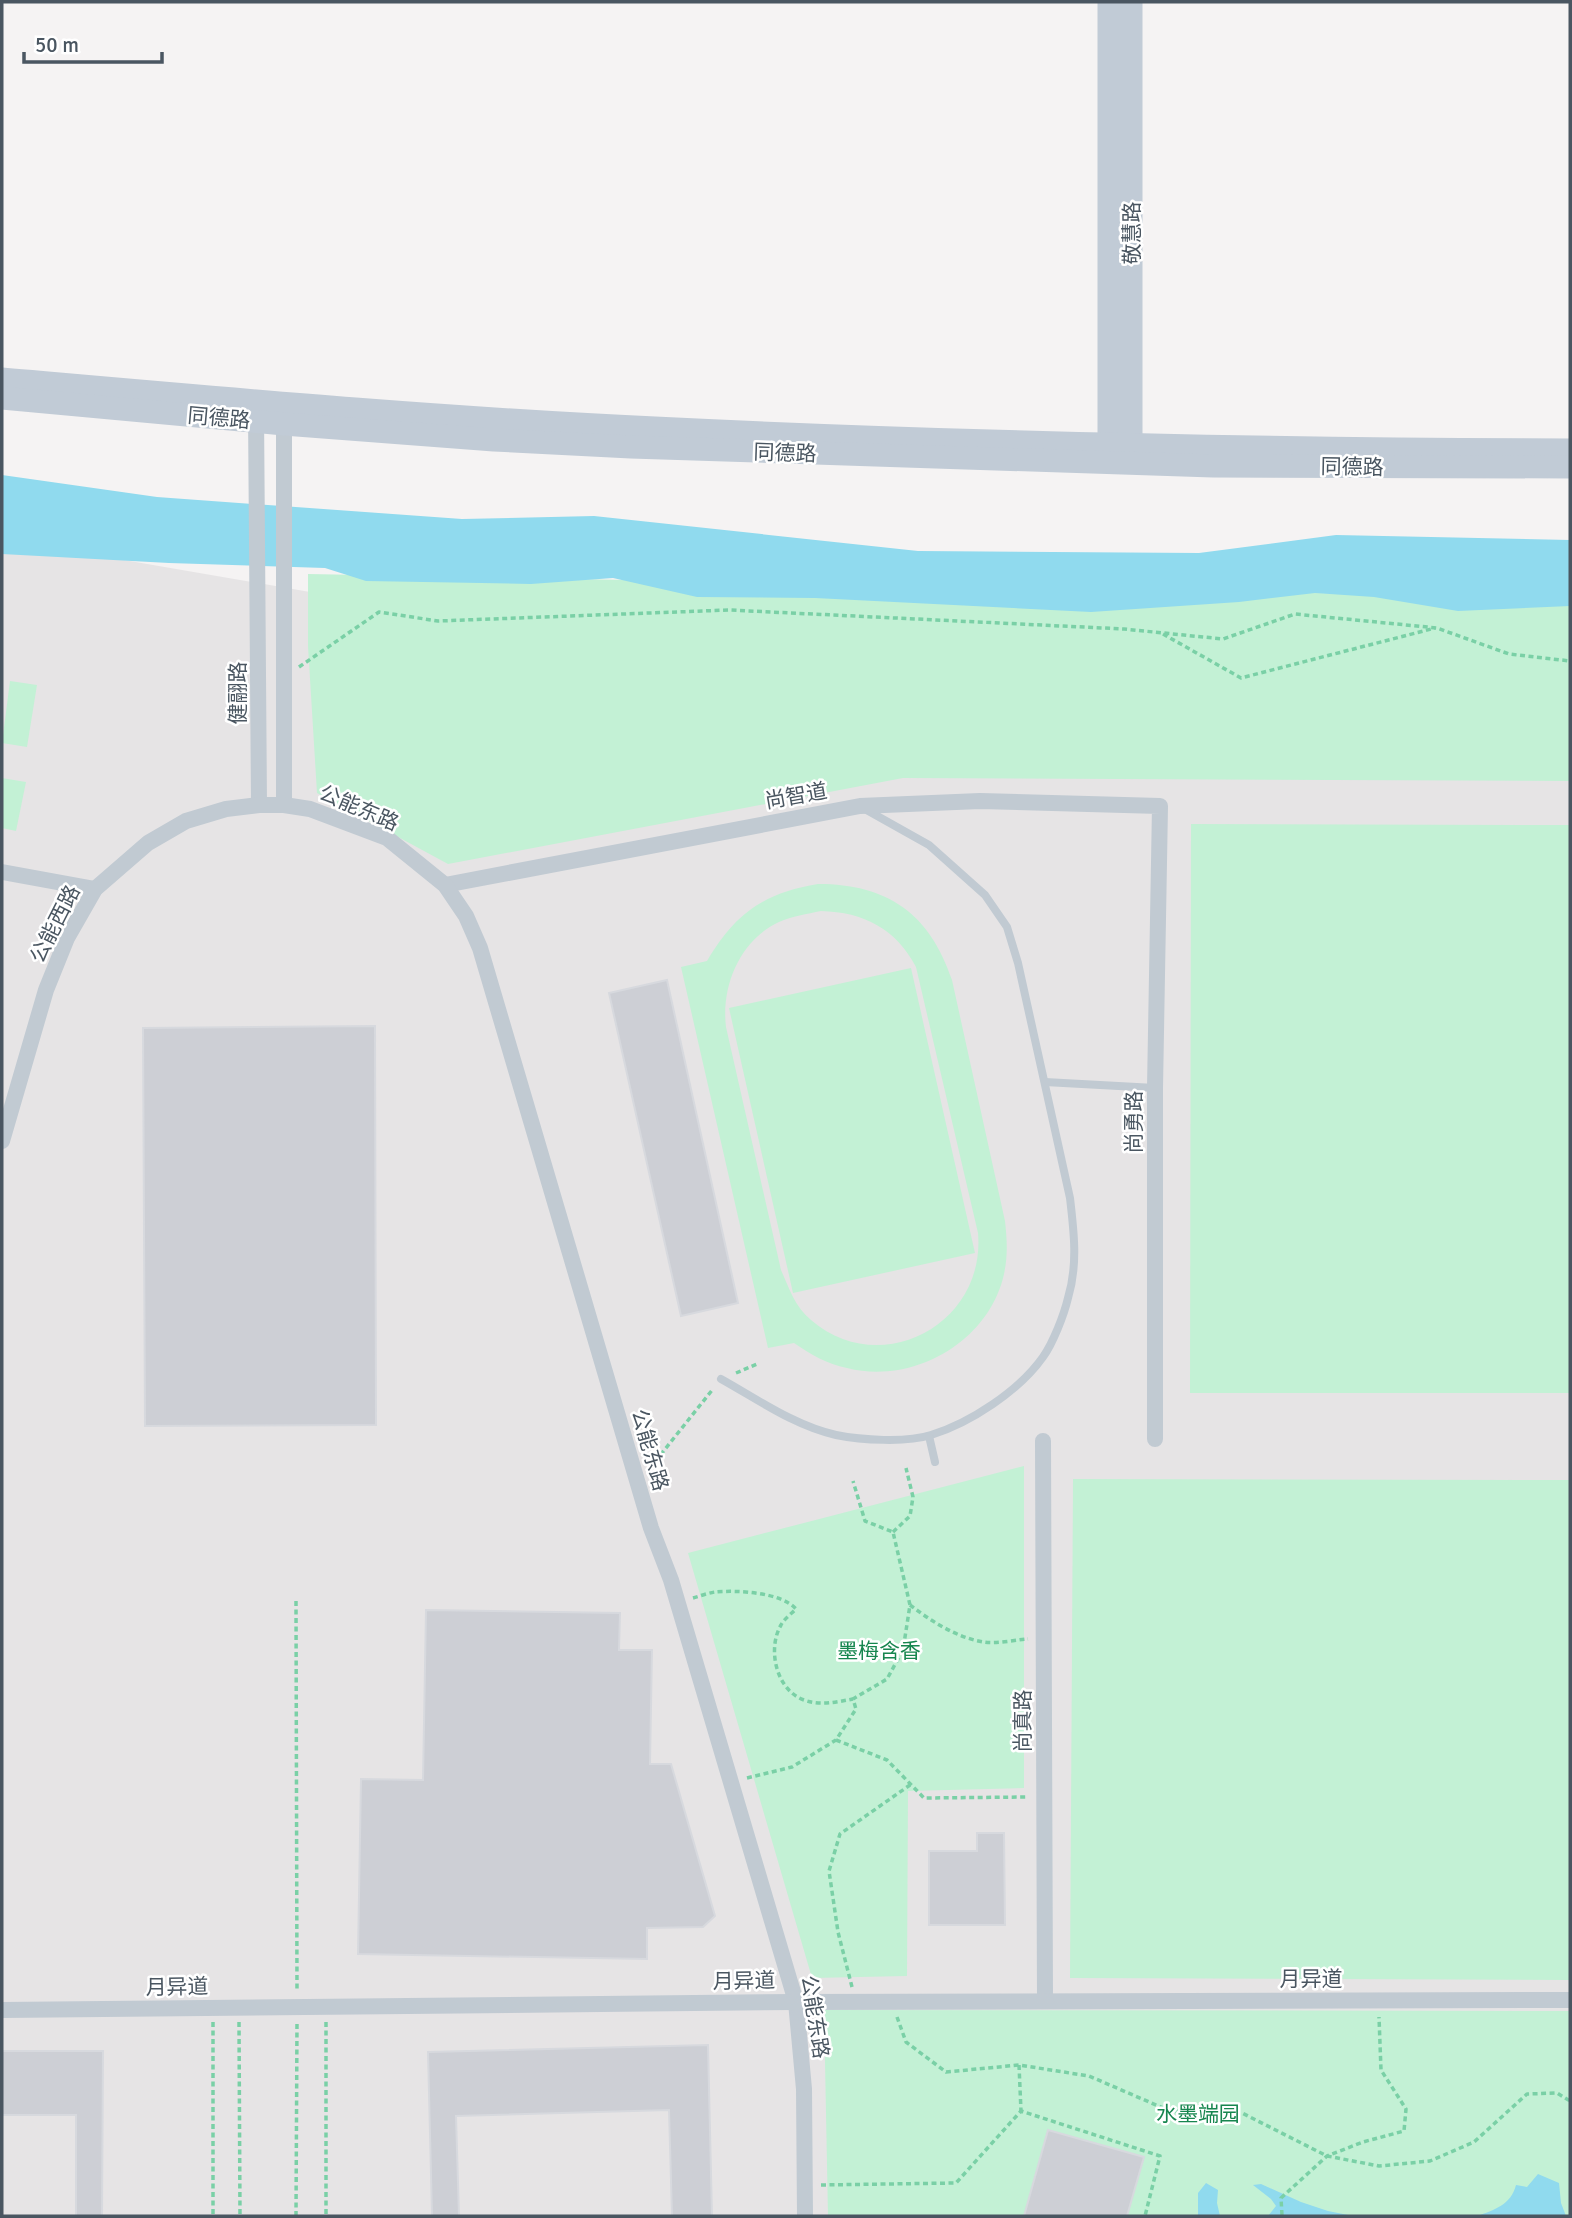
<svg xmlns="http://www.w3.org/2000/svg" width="1572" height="2218" viewBox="0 0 1572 2218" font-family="Signika,'Noto Sans SC',sans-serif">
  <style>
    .education { fill: #e6e4e5 }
    .green { fill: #c3f1d5; fill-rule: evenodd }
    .water { fill: #90daee }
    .building { fill: #cdcfd5; stroke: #d7d9de; stroke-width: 2 }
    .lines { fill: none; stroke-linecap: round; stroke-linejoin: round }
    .path { stroke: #7ad0a6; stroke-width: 3.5; stroke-dasharray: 5 3.5; stroke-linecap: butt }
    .lane { stroke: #c1cad2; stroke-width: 8 }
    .street { stroke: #c1cad2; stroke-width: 16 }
    .secondary { stroke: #c1cbd6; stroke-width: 23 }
    .labels { text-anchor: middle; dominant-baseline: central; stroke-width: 5; stroke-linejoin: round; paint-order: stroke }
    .street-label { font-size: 21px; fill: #4a5661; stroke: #fff }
    .park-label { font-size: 21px; fill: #17864f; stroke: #fff }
  </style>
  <rect width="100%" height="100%" fill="#f5f3f3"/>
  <polygon class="education" points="2,539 310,592 1570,618 1570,2216 2,2216"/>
  <g class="green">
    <polygon points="308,574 1315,593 1570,595 1570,781 903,778 448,864 317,793 308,646"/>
    <polygon points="10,681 37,685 27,747 2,743"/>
    <polygon points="2,778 26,782 16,831 2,828"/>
    <polygon points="1191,824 1570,825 1570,1393 1190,1393"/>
    <path d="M818,884c70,0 112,30 134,96l53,241c2,18 3,35 -1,53 -15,68 -91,111 -157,94 -20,-4 -37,-14 -53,-25l-26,5 -87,-381 26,-6c28,-47 56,-68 111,-77zM821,911c43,1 75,18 95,56l62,266c8,92 -98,147 -167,87 -16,-13 -22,-32 -30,-50l-55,-243c-5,-41 14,-87 53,-105 13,-6 28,-8 42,-11z"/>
    <polygon points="911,968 975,1253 793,1293 729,1008"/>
    <polygon points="1024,1466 1024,1788 908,1791 907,1976 812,1978 688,1553"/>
    <polygon points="1073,1479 1570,1480 1570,1980 1070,1978"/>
    <polygon points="824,2010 1570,2011 1570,2216 828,2216"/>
  </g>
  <g class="water">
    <polygon points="2,475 157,497 462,519 594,516 918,551 1199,553 1336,535 1570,540 1570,606 1458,611 1374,597 1315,593 1239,602 1091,612 815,598 697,597 613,578 531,584 366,581 325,568 169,563 2,554"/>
    <path d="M1538,2174l21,9 2,20 5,13h-89c17,-6 34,-11 39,-31l11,2z"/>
    <polygon points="1206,2183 1218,2190 1217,2203 1220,2216 1197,2216 1198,2215 1198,2193"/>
    <polygon points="1261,2184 1301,2202 1328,2211 1353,2216 1268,2216 1276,2206 1271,2199 1253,2185"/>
  </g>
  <g class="building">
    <polygon points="667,980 738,1303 681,1316 609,993"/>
    <polygon points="375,1026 376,1425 145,1426 143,1028"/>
    <polygon points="426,1610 620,1613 619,1650 652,1650 650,1764 671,1764 715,1916 703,1927 647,1928 647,1959 358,1954 361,1779 423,1780"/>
    <polygon points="977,1833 1004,1833 1005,1925 929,1925 929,1851 977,1851"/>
    <polygon points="708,2045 712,2216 672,2216 669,2110 456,2116 459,2216 432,2216 428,2052"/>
    <polygon points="2,2051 103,2051 102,2216 76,2216 76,2115 2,2115"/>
    <polygon points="1048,2130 1144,2157 1127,2216 1024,2216"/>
  </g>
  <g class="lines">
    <g class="path">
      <polyline points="1163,634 1241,678 1435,628"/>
      <polyline points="299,667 379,612 438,621 729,610 1124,629 1223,639 1295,614 1437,628 1509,654 1570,661"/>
      <polyline points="736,1373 757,1364"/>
      <polyline points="650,1468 713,1389"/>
      <polyline points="893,1532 910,1516 913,1497 906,1468"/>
      <path d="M693,1598c7,-2 15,-5 22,-6 22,-2 66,0 81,17 -5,5 -12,10 -15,16 -14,24 -5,65 23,75 17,6 32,2 49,-1"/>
      <polyline points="296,1601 297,1990"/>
      <path d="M910,1605c21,16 47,33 74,37 13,2 30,-2 44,-3"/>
      <polyline points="836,1740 887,1760 924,1798 1027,1797"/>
      <polyline points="747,1778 792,1767 836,1740 856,1709 853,1699 887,1679 903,1650 910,1605 893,1532 865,1521 853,1481"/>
      <polyline points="852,1987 838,1932 829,1871 840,1834 910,1785"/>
      <polyline points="897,2017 906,2042 946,2072 1019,2065 1089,2076 1170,2111 1242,2113 1327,2156 1379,2166 1430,2161 1474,2142 1527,2094 1557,2093 1570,2101"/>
      <polyline points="213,2022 213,2216"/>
      <polyline points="239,2022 240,2216"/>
      <polyline points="326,2022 326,2216"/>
      <polyline points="1019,2065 1021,2111"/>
      <polyline points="821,2185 956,2183 1021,2111 1160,2156 1145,2216"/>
      <polyline points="1282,2215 1281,2198 1327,2156 1363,2142 1404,2131 1406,2109 1381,2070 1379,2017"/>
      <polyline points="296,2216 297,2022"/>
    </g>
    <g class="lane">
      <polyline points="1045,1082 1155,1088"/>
      <path d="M721,1379c36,20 74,47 115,56 25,5 70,8 95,0 39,-12 88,-44 112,-78 10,-14 21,-42 25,-59 10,-33 6,-66 2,-100l-52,-235 -11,-36 -22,-32 -56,-50 -66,-37"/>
      <polyline points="929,1436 935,1462"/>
    </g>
    <g class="street">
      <polyline points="256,411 259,805"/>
      <polyline points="284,416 284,805"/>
      <polyline points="2,872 95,889"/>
      <polyline points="445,885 860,806 980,801 1160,806 1155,1088 1155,1439"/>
      <polyline points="2,1141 46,990 67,938 95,889 148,843 186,821 226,809 259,805 284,805 310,809 387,838 445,885 466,916 480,948 651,1528 671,1580 796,2002 804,2089 805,2216"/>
      <polyline points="1043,1441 1045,2001"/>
      <polyline points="2,2010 796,2002 1570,2000"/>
    </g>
    <g class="secondary">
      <polyline points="1109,2 1109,461"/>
      <polyline points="1131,2 1131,461"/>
      <path d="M2,379c217,19 435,39 653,49 305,15 610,21 915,22"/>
      <polyline points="2,398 284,424 494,440 631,447 1213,466 1570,467"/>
    </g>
  </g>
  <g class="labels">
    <g class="street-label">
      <text transform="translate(1132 233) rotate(-90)">敬慧路</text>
      <text transform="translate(219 418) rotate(5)">同德路</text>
      <text transform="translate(785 453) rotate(2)">同德路</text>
      <text transform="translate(1352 467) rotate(1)">同德路</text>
      <text transform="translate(238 693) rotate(-90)">健翮路</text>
      <text transform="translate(796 796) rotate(-10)">尚智道</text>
      <text transform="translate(359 808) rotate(23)">公能东路</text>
      <text transform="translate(55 924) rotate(-63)">公能西路</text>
      <text transform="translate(1134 1122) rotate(-90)">尚勇路</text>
      <text transform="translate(650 1450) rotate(74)">公能东路</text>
      <text transform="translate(1023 1721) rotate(-90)">尚真路</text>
      <text x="1311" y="1979">月异道</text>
      <text transform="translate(744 1981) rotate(-1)">月异道</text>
      <text transform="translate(177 1987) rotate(-1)">月异道</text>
      <text transform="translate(815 2017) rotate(81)">公能东路</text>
    </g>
    <g class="park-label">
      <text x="879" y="1651">墨梅含香</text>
      <text x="1198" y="2114">水墨端园</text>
    </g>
  </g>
  <rect width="1572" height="2218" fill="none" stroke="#4a5661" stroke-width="7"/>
  <path d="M24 52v10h138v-10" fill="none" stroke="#4a5661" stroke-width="3.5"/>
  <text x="35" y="52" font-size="21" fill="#4a5661" stroke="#ffffff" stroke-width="5" paint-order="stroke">50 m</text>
</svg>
